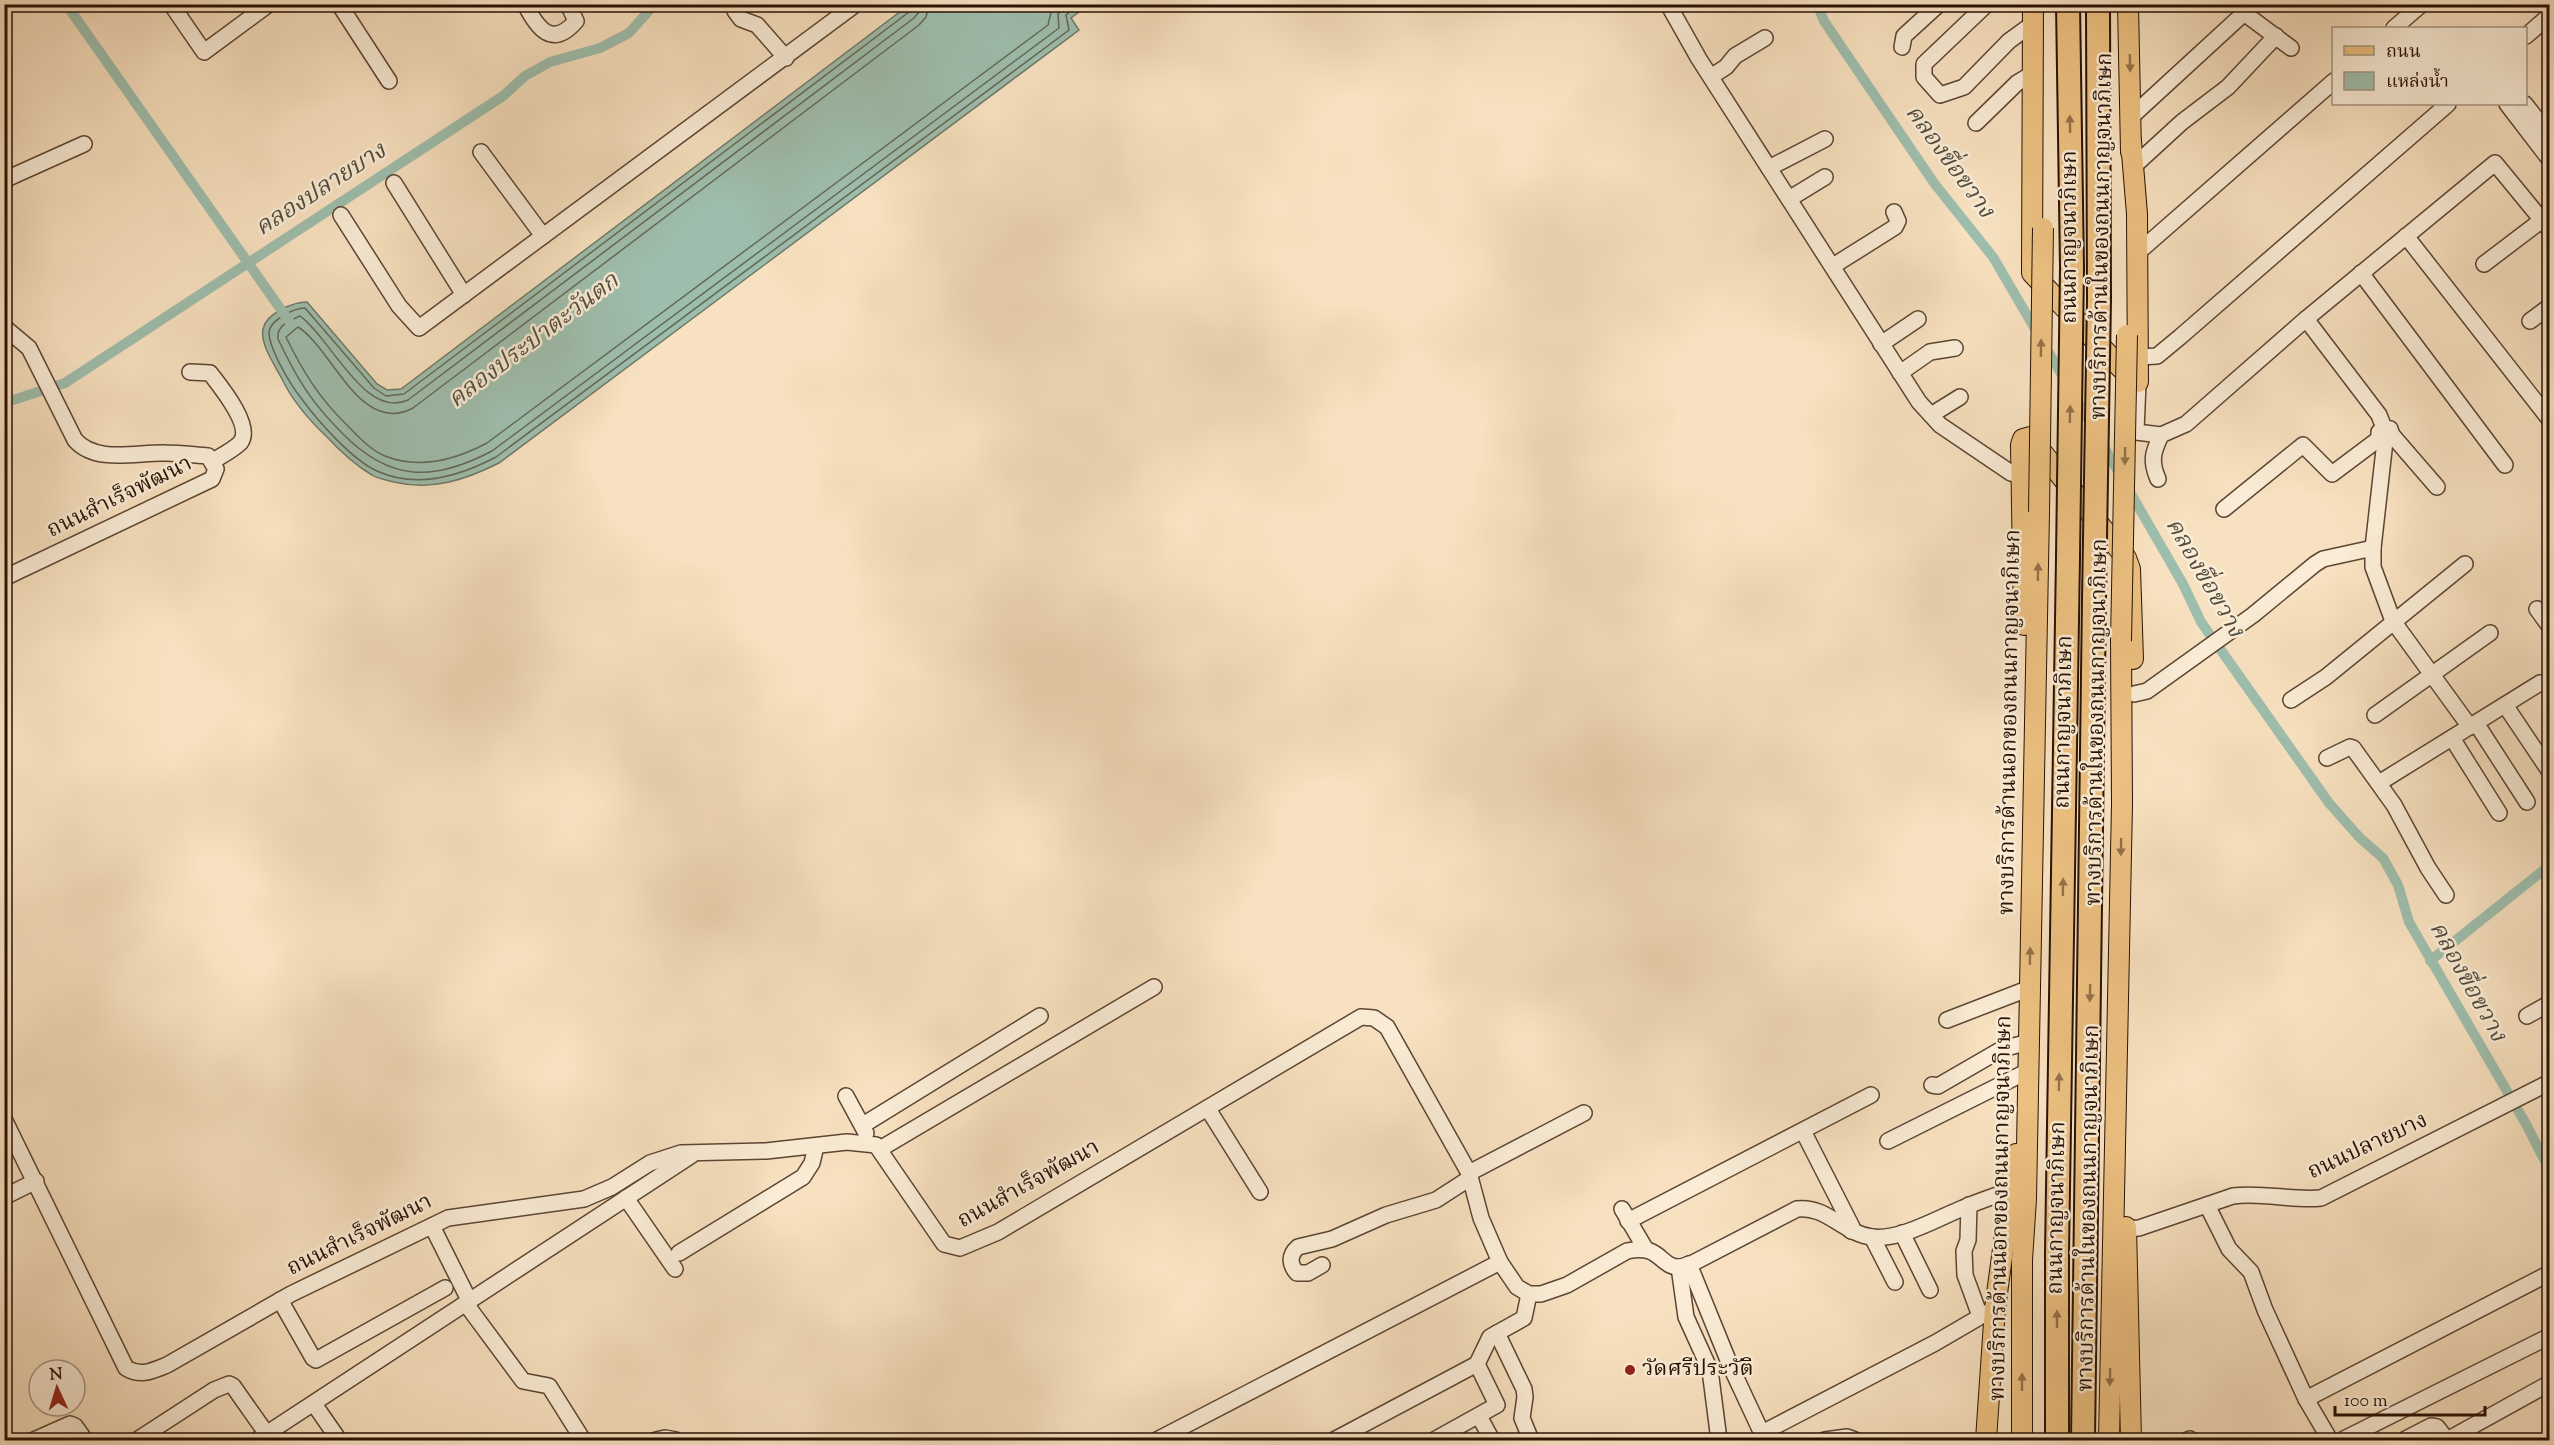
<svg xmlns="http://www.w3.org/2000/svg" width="2554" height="1445" viewBox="0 0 2554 1445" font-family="'Sorts Mill Goudy','Noto Serif Thai',serif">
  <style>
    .water { fill: #9ebead; stroke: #6f7969; stroke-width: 1.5 }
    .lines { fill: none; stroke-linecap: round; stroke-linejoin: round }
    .shore { stroke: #636858; stroke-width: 1.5 }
    .canal { stroke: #9ebead; stroke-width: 10 }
    .minor-casing { stroke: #5c4533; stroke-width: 18 }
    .major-casing { stroke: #281104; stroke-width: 22 }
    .highway-casing { stroke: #281104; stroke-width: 26 }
    .minor { stroke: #faecd6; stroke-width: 15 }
    .major { stroke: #ecc080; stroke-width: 20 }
    .highway { stroke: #ecc080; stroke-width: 22 }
    .major-bridge-casing { stroke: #281104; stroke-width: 22; stroke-linecap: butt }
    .highway-bridge-casing { stroke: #281104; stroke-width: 26; stroke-linecap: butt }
    .major-bridge { stroke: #ecc080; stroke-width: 20 }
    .highway-bridge { stroke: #ecc080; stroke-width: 22 }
    .oneway { fill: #947148 }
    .poi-dot { fill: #8f2418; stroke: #faecd6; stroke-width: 2 }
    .labels { text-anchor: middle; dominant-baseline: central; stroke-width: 5; stroke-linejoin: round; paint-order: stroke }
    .street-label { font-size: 22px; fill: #281104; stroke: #faecd6 }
    .poi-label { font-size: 22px; fill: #281104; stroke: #faecd6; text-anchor: start }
    .water-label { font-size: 24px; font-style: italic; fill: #514e3f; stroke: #faecd6 }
  </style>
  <rect width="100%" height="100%" fill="#f8e1c0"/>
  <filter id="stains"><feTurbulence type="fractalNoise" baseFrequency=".00333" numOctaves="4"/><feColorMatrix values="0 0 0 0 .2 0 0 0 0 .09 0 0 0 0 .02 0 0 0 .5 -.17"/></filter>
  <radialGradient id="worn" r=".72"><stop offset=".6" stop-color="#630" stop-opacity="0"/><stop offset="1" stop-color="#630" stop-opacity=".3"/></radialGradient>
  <path class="water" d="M909,5h179l-17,13 8,12 -580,433c-34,17 -67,28 -105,19 -7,-2 -16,-3 -22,-7 -17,-10 -32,-24 -45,-38 -18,-17 -34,-35 -45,-58 -7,-14 -22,-34 -19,-50 3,-16 31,-27 44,-27l70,82 10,6 14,-1z"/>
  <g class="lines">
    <g class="shore">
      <path d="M912,4l-3,8 -505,382 -18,2 -12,-8 -69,-80c-11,0 -35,12 -36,24 0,17 21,52 32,66 16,22 51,62 76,73 39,18 83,5 119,-14l573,-427 -3,-15 12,-11"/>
      <path d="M920,4l-1,8 -5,6 -506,382c-43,20 -78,-63 -108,-84 -11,5 -24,10 -22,23 19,40 33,63 64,94 48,49 91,49 150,18l567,-423 -1,-14 8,-10"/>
      <path d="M929,4l-3,13 -7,8 -506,383c-53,28 -80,-59 -115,-81l-12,10c16,33 33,61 60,87 11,11 24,26 39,32 35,14 70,4 102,-13l561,-418 5,-21"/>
    </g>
    <g class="canal">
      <polyline points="66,4 289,321"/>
      <polyline points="1817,4 1824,21 1934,183 1993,257 2066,382"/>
      <polyline points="2074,395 2092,426"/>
      <polyline points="4,403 65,383 503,96 525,76 550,62 600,48 629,33 655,4"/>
      <polyline points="2101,442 2183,584 2201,622 2329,803 2360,838 2383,858 2398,885 2409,922 2526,1124 2550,1171"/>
      <polyline points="2430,961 2550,865"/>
    </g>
    <g class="minor-casing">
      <g id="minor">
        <polyline points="171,4 204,52 269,4"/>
        <polyline points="339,4 389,81"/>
        <path d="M525,4c12,24 27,45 51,17l-8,-17"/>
        <polyline points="1668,4 1699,59 1919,402 1940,425 2011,473 2023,476"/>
        <polyline points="1987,4 1924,64 1924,77 1940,95 1964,87 2009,41 2031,25"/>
        <polyline points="735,11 741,19 757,25 786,58"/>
        <polyline points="2244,13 2291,48"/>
        <polyline points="2394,28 2422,4"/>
        <polyline points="2526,36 2550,15"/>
        <polyline points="1902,47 1904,36 1939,4"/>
        <polyline points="1712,76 1726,67 1735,56 1765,38"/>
        <polyline points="2507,104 2550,160"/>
        <polyline points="2525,104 2550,136"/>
        <polyline points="2131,117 2254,4"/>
        <polyline points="1976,123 2017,83 2032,74"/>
        <polyline points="481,152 543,236"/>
        <polyline points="2134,166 2182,122 2228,87 2276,36"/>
        <polyline points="1769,168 1825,139"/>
        <polyline points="4,180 84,144"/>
        <polyline points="394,183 464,295"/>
        <polyline points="1789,199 1825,177"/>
        <polyline points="341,215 399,306 419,328 856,4"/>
        <polyline points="2406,236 2550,420"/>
        <polyline points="2137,249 2143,248 2334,81"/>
        <polyline points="2484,264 2542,220"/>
        <polyline points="1833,266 1895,227 1898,221 1894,212"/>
        <polyline points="2361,273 2505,465"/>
        <polyline points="2306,319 2379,415 2384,428 2390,429 2392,435 2388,440 2382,440 2379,436 2379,432 2384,428"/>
        <polyline points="2530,321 2550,306"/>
        <path d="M4,327l25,21 46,92c21,24 62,12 91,13 14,0 28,2 42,3l8,13 -4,10 -208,99"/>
        <polyline points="1881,344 1918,319"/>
        <polyline points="2139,357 2157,356 2180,337 2448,104"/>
        <path d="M190,372l20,1c10,13 44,54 30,70 -7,7 -19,13 -27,18"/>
        <polyline points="1900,373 1930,352 1955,348"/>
        <polyline points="2138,382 2136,432 2161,435 2186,424 2306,319 2495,163 2550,230"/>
        <polyline points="1931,415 1960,397"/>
        <polyline points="2392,435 2437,487"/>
        <polyline points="2385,441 2373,548 2373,567 2393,621 2470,727"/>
        <path d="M2158,479c-8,-18 -5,-27 3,-44"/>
        <polyline points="2224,509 2303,445 2332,474 2380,438"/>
        <polyline points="2537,609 2550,627"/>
        <polyline points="2134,694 2147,691 2253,615 2315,564 2323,559 2373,548"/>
        <polyline points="2291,700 2326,677 2465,564"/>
        <polyline points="2505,705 2550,772"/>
        <polyline points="2375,715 2490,633"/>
        <polyline points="2476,723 2527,802"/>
        <polyline points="2452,738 2499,813"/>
        <polyline points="2327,758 2350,747 2353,748 2394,805 2428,868 2446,895"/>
        <polyline points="2379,783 2540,683"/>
        <polyline points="2527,1016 2550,1003"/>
        <polyline points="1947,1020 2030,988"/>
        <polyline points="1932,1085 1938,1086 2002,1049 2029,1042"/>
        <polyline points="846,1096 866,1133"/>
        <polyline points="1208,1109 1260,1192"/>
        <path d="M4,1119l122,249c15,9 26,3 41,-3l124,-71 157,-76 136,-19 28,-12 38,-24 31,-10 85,-2 81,-9 29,3 68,99 16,4 38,-16 363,-215 13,1 13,9 82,146 12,45 19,44 17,25 12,7h12l26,-9 60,-34c34,-8 32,16 52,16 4,0 10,-3 14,-4l104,-54c29,-4 47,25 75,28 27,4 66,-19 91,-29 16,-7 32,-12 48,-18"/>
        <polyline points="863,1125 1040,1016"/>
        <polyline points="1803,1131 1852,1227 1851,1231"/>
        <polyline points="1888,1141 2028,1071"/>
        <polyline points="880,1149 1154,987"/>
        <polyline points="1469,1173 1584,1113"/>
        <polyline points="4,1197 36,1181"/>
        <polyline points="626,1198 675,1269"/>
        <polyline points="1969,1205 1968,1240 1964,1251 1965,1275 1980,1316"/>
        <polyline points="2207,1205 2229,1249 2251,1272 2265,1310 2306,1399 2330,1440"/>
        <polyline points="1622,1209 1645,1248"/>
        <polyline points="1628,1221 1871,1095"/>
        <polyline points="432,1226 470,1302"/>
        <path d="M2126,1229l13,-1 94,-32c30,-4 59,5 88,2l229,-116"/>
        <polyline points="1902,1233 1930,1290"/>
        <polyline points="1872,1237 1895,1282"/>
        <polyline points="679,1253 803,1177 812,1163 816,1146"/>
        <polyline points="1689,1264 1730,1365 1765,1440"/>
        <path d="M1322,1265l-14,8h-11c-8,-9 -8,-18 1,-26l34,-8 54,-24 50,-15 34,-22"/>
        <polyline points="1679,1267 1686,1317 1710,1370 1719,1440"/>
        <polyline points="280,1300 313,1358 316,1360 445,1288"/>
        <polyline points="466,1304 523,1381 549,1386 583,1440"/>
        <polyline points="1497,1333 1524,1389 1525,1397 1522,1418 1531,1440"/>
        <polyline points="2306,1399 2550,1273"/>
        <polyline points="314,1404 339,1440"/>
        <polyline points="1479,1416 1492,1440"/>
        <polyline points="1762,1433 1935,1343 1995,1308"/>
        <polyline points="34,1440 70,1424 75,1426 85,1440"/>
        <polyline points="137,1440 214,1390 229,1384 233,1386 271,1440"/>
        <polyline points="257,1440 692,1155"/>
        <polyline points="656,1440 665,1438 676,1440"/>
        <polyline points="1157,1440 1500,1262"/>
        <polyline points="1334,1440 1477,1364 1490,1337 1524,1318 1529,1294"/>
        <polyline points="1434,1440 1497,1405 1477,1364"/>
        <polyline points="1825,1440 1847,1437 1855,1440"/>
        <polyline points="2187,1440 2190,1439"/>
        <polyline points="2342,1440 2550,1336"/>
        <polyline points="2404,1440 2431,1426 2437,1427 2447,1440"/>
        <polyline points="2447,1440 2550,1383"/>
      </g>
    </g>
    <g class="major-casing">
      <g id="major">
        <polyline points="2033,4 2032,273 2120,367 2138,382 2137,214 2131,141"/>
        <polyline points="2128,4 2131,152"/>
        <polyline points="2024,625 2021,445 2023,439 2030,437 2126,558 2130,569 2133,659"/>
        <polyline points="2126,1227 2131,1440"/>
        <polyline points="1986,1440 1995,1308 2016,1154"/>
        <polyline points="2022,1440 2022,1260 2026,1199 2039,512"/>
        <polyline points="2109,1440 2122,804 2121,641"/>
      </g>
    </g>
    <g class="highway-casing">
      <g id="highway">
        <polyline points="2068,4 2072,267"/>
        <polyline points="2098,4 2099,299"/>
        <polyline points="2057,1440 2057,1252 2068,557"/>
        <polyline points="2083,1440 2094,598"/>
      </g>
    </g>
    <use href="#minor" class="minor"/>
    <use href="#major" class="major"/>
    <use href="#highway" class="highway"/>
    <g class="major-bridge-casing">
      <g id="major-bridge">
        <polyline points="2039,512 2043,228"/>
        <polyline points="2121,641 2127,335"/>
      </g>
    </g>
    <g class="highway-bridge-casing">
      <g id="highway-bridge">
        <polyline points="2068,557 2072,267"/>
        <polyline points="2094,598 2099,299"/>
      </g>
    </g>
    <use href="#major-bridge" class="major-bridge"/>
    <use href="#highway-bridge" class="highway-bridge"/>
  </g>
  <defs><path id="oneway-solid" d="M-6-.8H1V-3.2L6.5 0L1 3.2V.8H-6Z" transform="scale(1.5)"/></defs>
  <g class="oneway">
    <use href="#oneway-solid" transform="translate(2130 63) rotate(89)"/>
    <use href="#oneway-solid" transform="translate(2070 124) rotate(-91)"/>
    <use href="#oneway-solid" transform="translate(2041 348) rotate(-89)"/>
    <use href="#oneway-solid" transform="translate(2070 414) rotate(-89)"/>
    <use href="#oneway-solid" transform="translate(2125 456) rotate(91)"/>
    <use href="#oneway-solid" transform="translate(2038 572) rotate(-89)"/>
    <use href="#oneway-solid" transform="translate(2121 847) rotate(91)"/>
    <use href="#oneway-solid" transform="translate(2063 887) rotate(-89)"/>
    <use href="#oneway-solid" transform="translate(2030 956) rotate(-89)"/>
    <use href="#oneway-solid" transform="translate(2090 993) rotate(91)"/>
    <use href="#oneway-solid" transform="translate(2059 1082) rotate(-89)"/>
    <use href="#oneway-solid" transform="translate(2057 1319) rotate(-90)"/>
    <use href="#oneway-solid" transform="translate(2110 1377) rotate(91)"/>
    <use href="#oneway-solid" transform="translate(2022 1382) rotate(-90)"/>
  </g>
  <circle class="poi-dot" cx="1630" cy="1370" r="6"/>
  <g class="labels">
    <g class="street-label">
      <text transform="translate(2103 236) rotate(-89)">ทางบริการด้านในของถนนกาญจนาภิเษก</text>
      <text transform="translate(2071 237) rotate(-90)">ถนนกาญจนาภิเษก</text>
      <text transform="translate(120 498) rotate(-26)">ถนนสำเร็จพัฒนา</text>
      <text transform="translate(2011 722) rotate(-89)">ทางบริการด้านนอกของถนนกาญจนาภิเษก</text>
      <text transform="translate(2065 722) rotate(-89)">ถนนกาญจนาภิเษก</text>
      <text transform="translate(2098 722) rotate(-89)">ทางบริการด้านในของถนนกาญจนาภิเษก</text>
      <text transform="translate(2368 1147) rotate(-25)">ถนนปลายบาง</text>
      <text transform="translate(1029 1185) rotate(-29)">ถนนสำเร็จพัฒนา</text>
      <text transform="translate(2002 1208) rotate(-89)">ทางบริการด้านนอกของถนนกาญจนาภิเษก</text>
      <text transform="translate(2058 1208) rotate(-89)">ถนนกาญจนาภิเษก</text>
      <text transform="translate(2090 1208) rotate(-89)">ทางบริการด้านในของถนนกาญจนาภิเษก</text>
      <text transform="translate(360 1236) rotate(-26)">ถนนสำเร็จพัฒนา</text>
    </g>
    <g class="poi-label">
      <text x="1642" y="1370">วัดศรีประวัติ</text>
    </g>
    <g class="water-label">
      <text transform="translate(1949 162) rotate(54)">คลองขื่อขวาง</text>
      <text transform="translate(321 190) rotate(-33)">คลองปลายบาง</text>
      <text transform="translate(534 341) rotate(-37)">คลองประปาตะวันตก</text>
      <text transform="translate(2204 578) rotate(60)">คลองขื่อขวาง</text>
      <text transform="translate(2467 982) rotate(61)">คลองขื่อขวาง</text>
    </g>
  </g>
  <rect width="2554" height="1445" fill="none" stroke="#f8e1c0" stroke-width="24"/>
  <rect x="6" y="6" width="2542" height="1433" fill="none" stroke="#281104" stroke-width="3"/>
  <rect x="12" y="12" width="2530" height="1421" fill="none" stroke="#281104" stroke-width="1.5"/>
  <rect x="2332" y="27" width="195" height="78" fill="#faecd6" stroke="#a69482" stroke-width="1.5"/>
  <rect x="2344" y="46" width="30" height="9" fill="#ecc080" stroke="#a69482" stroke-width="1.5"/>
  <text x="2386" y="57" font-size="18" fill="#281104">ถนน</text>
  <rect x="2344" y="72" width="30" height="18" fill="#9ebead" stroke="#a69482" stroke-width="1.5"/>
  <text x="2386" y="87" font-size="18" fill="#281104">แหล่งน้ำ</text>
  <g transform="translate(57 1388) rotate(356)"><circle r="28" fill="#faecd6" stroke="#a69482" stroke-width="1.5"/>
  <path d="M0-4.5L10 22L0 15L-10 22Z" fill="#8f2418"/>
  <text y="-9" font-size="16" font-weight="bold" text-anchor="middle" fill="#281104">N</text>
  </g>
  <path d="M2335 1406v9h150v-9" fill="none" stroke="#281104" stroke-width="3"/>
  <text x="2344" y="1406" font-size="18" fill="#281104" stroke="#faecd6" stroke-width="4.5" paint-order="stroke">100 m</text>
  <rect width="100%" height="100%" filter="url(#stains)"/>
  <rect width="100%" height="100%" fill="url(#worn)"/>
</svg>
